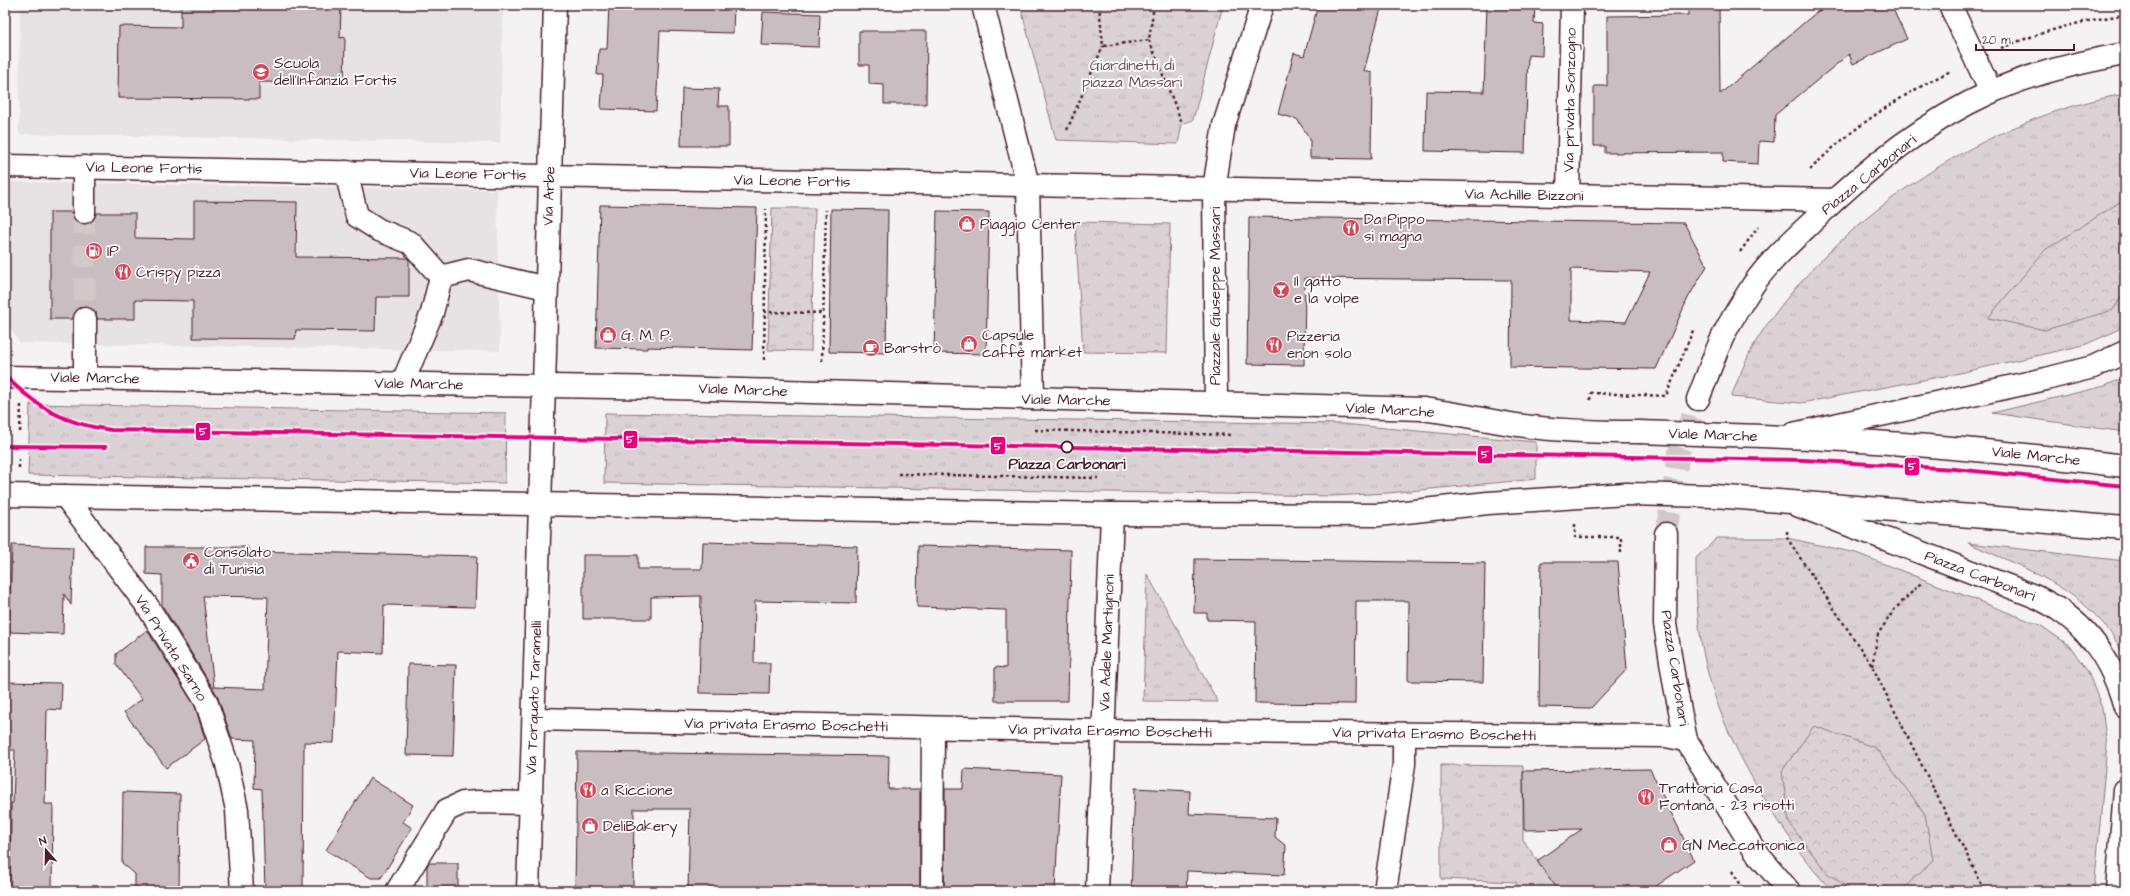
<svg xmlns="http://www.w3.org/2000/svg" width="2130" height="896" viewBox="0 0 2130 896" font-family="'Architects Daughter',sans-serif">
  <style>
    .built { fill: #e7e2e3 }
    .grass { fill: url(#grass-tufts); stroke: #927880 }
    .forest { fill: url(#forest-crowns); stroke: #927880 }
    .building { fill: #cabdc1; stroke: #4a1f2b; fill-rule: evenodd }
    .lines { fill: none; stroke-linecap: round; stroke-linejoin: round }
    .minor-tunnel { stroke: #d2c8ca; stroke-width: 22; stroke-dasharray: 22 11; stroke-linecap: butt }
    .minor-casing { stroke: #4a1f2b; stroke-width: 25 }
    .major-casing { stroke: #4a1f2b; stroke-width: 25 }
    .path { stroke: #4a1f2b; stroke-width: 2.5; stroke-dasharray: 3 3; stroke-linecap: butt }
    .minor { stroke: #fff; stroke-width: 22 }
    .major { stroke: #fff; stroke-width: 22 }
    .major-bridge-casing { stroke: #4a1f2b; stroke-width: 25; stroke-linecap: butt }
    .major-bridge { stroke: #fff; stroke-width: 22 }
    .tram-1-casing { stroke: #fff; stroke-width: 7 }
    .tram-1 { stroke: #e5007d; stroke-width: 4 }
    .stop-dot { fill: #fff; stroke: #4a1f2b; stroke-width: 2 }
    .labels { text-anchor: middle; dominant-baseline: central; stroke-width: 3.5; stroke-linejoin: round; paint-order: stroke }
    .poi-label { font-size: 15px; fill: #4a1f2b; stroke: #fff; text-anchor: start }
    .park-label { font-size: 15px; fill: #6e4c56; stroke: #fff }
    .street-label { font-size: 15px; fill: #4a1f2b; stroke: #fff }
    .stop-label { font-size: 15px; font-weight: bold; fill: #4a1f2b; stroke: #fff }
    .line-badge { stroke: #fff; stroke-width: 1.5 }
    .badge-label { font-size: 11px; text-anchor: middle; font-weight: bold; fill: #fff }
  </style>
  <defs>
    <pattern id="grass-tufts" width="24" height="20" patternUnits="userSpaceOnUse"><rect width="24" height="20" fill="#dbd2d5"/><path d="M3 7l-1-3M5 7V3M7 7l1-3M15 17l-1-3M17 17v-4M19 17l1-3" fill="none" stroke="#bdb4b7"/></pattern>
    <pattern id="forest-crowns" width="20" height="18" patternUnits="userSpaceOnUse"><rect width="20" height="18" fill="#dbd2d5"/><path d="M2 6a3 3 0 1 1 6 0M12 15a3 3 0 1 1 6 0" fill="none" stroke="#bdb4b7"/></pattern>
  </defs>
  <rect width="100%" height="100%" fill="#f4f2f2"/>
  <filter id="ink" filterUnits="userSpaceOnUse"><feTurbulence type="fractalNoise" baseFrequency=".025" numOctaves="2"/><feDisplacementMap in="SourceGraphic" scale="8" xChannelSelector="R" yChannelSelector="G"/><feConvolveMatrix kernelMatrix="1 2 1 2 8 2 1 2 1" color-interpolation-filters="sRGB"/></filter>
  <g filter="url(#ink)">
    <g class="built">
      <polygon points="20,5 503,5 500,143 19,134"/>
      <polygon points="10,182 497,190 500,351 20,343 5,320 5,256"/>
    </g>
    <g class="grass">
      <polygon points="1020,5 1223,5 1193,120 1182,124 1178,144 1056,140"/>
      <path d="M2125,94v230l-9,7 -32,14 -129,29 -154,29 -70,-6c10,-25 19,-49 35,-71 79,-113 222,-209 359,-232z"/>
      <polygon points="772,208 815,208 811,351 768,350"/>
      <polygon points="1075,222 1170,224 1167,353 1083,352"/>
      <polygon points="2125,377 2125,432 1992,413 2105,386"/>
      <polygon points="30,404 506,413 505,483 28,475"/>
      <polygon points="605,413 1342,424 1536,442 1536,479 1388,493 1332,496 604,483"/>
      <path d="M1717,538h70l69,15 184,72 30,21 18,26 14,36 5,37 -13,146h-261c-22,-21 -41,-49 -57,-74 -41,-63 -72,-127 -78,-202 -2,-19 -2,-38 -2,-57z"/>
      <path d="M1968,543l157,18v96c-32,-66 -95,-86 -157,-114z"/>
      <polygon points="1147,574 1218,702 1143,701"/>
      <polygon points="1441,765 1523,766 1523,840 1559,891 1519,891 1516,882 1441,879"/>
    </g>
    <g class="forest">
      <polygon points="2120,202 2125,204 2125,291 2113,310 2045,330 1988,318 2045,250"/>
      <polygon points="1814,726 1876,748 1925,814 1933,860 1903,889 1853,891 1827,873 1789,823 1782,771"/>
    </g>
    <g class="building">
      <polygon points="181,5 341,5 340,38 345,37 344,83 259,82 259,99 118,98 119,26 181,27"/>
      <polygon points="609,5 734,5 733,33 660,31 656,111 601,109 603,75 597,75 599,49 607,49"/>
      <polygon points="1318,5 1382,5 1364,71 1372,73 1371,159 1310,158 1310,139 1297,119 1278,114 1294,53 1304,56"/>
      <polygon points="1487,5 1535,5 1534,23 1543,24 1542,56 1528,55 1525,153 1425,151 1426,91 1484,92"/>
      <polygon points="1688,5 1719,5 1720,94 1818,11 1830,5 1891,5 1907,39 1853,64 1849,54 1775,115 1774,142 1759,141 1758,164 1723,162 1723,152 1605,153 1605,146 1594,146 1594,86 1607,86 1607,16 1688,15"/>
      <polygon points="763,12 820,14 819,47 761,45"/>
      <polygon points="859,31 927,31 926,104 884,104 884,85 869,84 869,65 859,65"/>
      <polygon points="682,88 719,89 718,106 729,106 729,146 681,146"/>
      <polygon points="194,201 297,202 296,257 407,258 409,260 409,297 376,297 375,331 296,330 295,339 193,338 193,301 135,300 135,319 97,319 96,312 85,307 78,308 73,319 50,319 50,212 72,212 77,223 84,224 91,223 96,213 135,213 135,238 194,239"/>
      <polygon points="600,205 757,208 752,350 647,347 647,349 596,348"/>
      <polygon points="831,209 888,210 886,353 829,352"/>
      <polygon points="937,211 989,212 986,354 934,353"/>
      <path d="M1249,217l435,6 23,43 -19,32 -32,71 -146,-2 1,-87 -206,-2 -1,87 -57,-1zM1571,269l79,3 -24,50 -55,-2z"/>
      <polygon points="703,542 857,546 856,603 755,601 754,663 770,663 769,694 699,693 701,596 651,597 651,619 583,619 583,555 638,555 638,569 702,569"/>
      <polygon points="12,545 73,547 71,605 64,594 63,634 9,632"/>
      <polygon points="918,546 1071,550 1068,701 995,701 995,667 1006,668 1006,610 917,607"/>
      <path d="M146,547h102v4l229,5 -2,51 -91,-2 -1,48 -45,-2 -4,92 -30,-1 -1,149h-38l-3,-102 -8,-1 1,-48 -23,-1 -15,-44 -55,-90v-30l-16,-1zM203,596l65,1 -3,92 -51,-2z"/>
      <polygon points="1195,559 1485,563 1483,682 1408,681 1409,601 1356,601 1355,704 1255,703 1256,621 1207,620 1207,613 1194,613"/>
      <polygon points="1541,562 1618,562 1627,669 1591,708 1539,707"/>
      <polygon points="147,630 195,706 205,739 166,768 124,712 142,699 116,664 116,654"/>
      <polygon points="408,664 456,665 453,756 406,755"/>
      <polygon points="6,682 62,683 61,710 47,709 45,804 53,804 52,891 10,891 11,803 13,803 15,750 5,750"/>
      <polygon points="577,752 889,756 888,789 920,789 920,891 688,891 690,809 634,809 633,891 575,891"/>
      <polygon points="964,769 1061,774 1055,891 944,891 945,789 963,789"/>
      <polygon points="1650,769 1694,860 1649,891 1559,891 1537,861 1582,829 1524,830 1523,771"/>
      <polygon points="370,778 413,805 403,822 412,828 381,878 371,878 326,850"/>
      <polygon points="1135,788 1190,791 1189,814 1276,818 1275,837 1286,846 1284,875 1187,871 1186,891 1131,891"/>
      <polygon points="123,792 180,794 179,891 135,891 135,874 122,863"/>
      <polygon points="429,863 458,863 458,891 427,891 427,866"/>
    </g>
    <g class="lines">
      <g class="minor-tunnel">
        <polyline points="84,212 85,319"/>
        <polyline points="1666,534 1679,452 1698,399"/>
      </g>
      <g class="minor-casing">
        <g id="minor">
          <polyline points="983,5 1028,185 1033,398"/>
          <polyline points="1950,5 1991,92"/>
          <polyline points="5,166 1834,200"/>
          <polyline points="84,167 84,212"/>
          <polyline points="346,172 357,216 379,230 411,243 441,277 432,313 402,384"/>
          <polyline points="1568,196 1572,5"/>
          <polyline points="441,277 469,270 546,288"/>
          <polyline points="85,319 85,377"/>
          <polyline points="544,386 555,5"/>
          <path d="M1698,399c8,-19 14,-38 22,-56 8,-20 22,-40 33,-58 16,-23 38,-43 58,-62 51,-51 114,-101 180,-131 42,-19 89,-30 134,-38"/>
          <polyline points="1216,404 1214,189 1224,125 1262,5"/>
          <polyline points="1793,434 2046,379 2093,367 2125,352"/>
          <polyline points="65,496 148,607 206,701 227,764 237,810 242,891"/>
          <path d="M1797,505l237,91c49,22 77,60 91,111"/>
          <polyline points="1666,534 1665,624 1675,686 1686,740 1755,851 1789,891"/>
          <polyline points="534,719 1104,731 1666,736 1686,740"/>
          <polyline points="397,891 447,810 463,803 478,802 531,803"/>
          <polyline points="528,891 540,504"/>
          <polyline points="932,891 933,728"/>
          <polyline points="1097,891 1112,514"/>
          <polyline points="1385,891 1404,764 1404,734"/>
          <polyline points="2117,891 2125,790"/>
        </g>
      </g>
      <g class="major-casing">
        <g id="major">
          <path d="M5,377l667,11 751,21c31,4 62,11 94,16 40,6 81,7 122,7"/>
          <path d="M1727,435c133,3 266,15 398,31"/>
          <polyline points="5,495 1112,514 1378,515 1488,503 1626,494"/>
          <polyline points="1714,496 2125,528"/>
          <polyline points="540,504 544,386"/>
        </g>
      </g>
      <g class="path">
        <polyline points="1099,5 1103,46 1149,40 1154,5"/>
        <polyline points="1149,40 1182,123"/>
        <path d="M2001,48c40,-16 81,-28 124,-33"/>
        <polyline points="1067,130 1103,46"/>
        <path d="M1810,170c37,-39 92,-76 141,-99"/>
        <polyline points="1740,252 1758,227"/>
        <polyline points="764,312 823,313"/>
        <polyline points="764,360 766,209"/>
        <polyline points="822,361 826,210"/>
        <polyline points="1590,400 1591,393 1666,396 1694,328"/>
        <polyline points="1035,430 1232,435"/>
        <polyline points="20,432 21,405"/>
        <polyline points="19,468 19,456"/>
        <polyline points="898,474 1098,478"/>
        <polyline points="1575,524 1575,537 1621,537 1621,553"/>
        <polyline points="1787,531 1787,538 1872,666 1985,891"/>
        <polyline points="1872,666 1878,634 1894,610 1921,583"/>
        <polyline points="1732,871 1745,891"/>
      </g>
      <use href="#minor" class="minor"/>
      <use href="#major" class="major"/>
      <g class="major-bridge-casing">
        <g id="major-bridge">
          <polyline points="1639,432 1727,435"/>
          <polyline points="1626,494 1714,496"/>
        </g>
      </g>
      <use href="#major-bridge" class="major-bridge"/>
      <g class="tram-1-casing">
        <g id="tram-1">
          <path d="M5,376c33,32 59,48 106,54l1693,30 150,9 171,17"/>
          <polyline points="5,446 106,447"/>
        </g>
      </g>
      <use href="#tram-1" class="tram-1"/>
    </g>
  </g>
  <defs>
    <g id="school-disc" transform="scale(0.9)"><circle r="9.5" fill="#d1495b" stroke="#fff"/><path d="M0-5L7-2L0 1L-7-2ZM-4 1L0 2.5L4 1V4Q0 6-4 4Z" fill="#fff"/></g>
    <g id="shop-disc" transform="scale(0.9)"><circle r="9.5" fill="#d1495b" stroke="#fff"/><path d="M-5-2.5h2.3a2.7 3.5 0 0 1 5.4 0H5L5.5 6h-11ZM-1.5-2.5h3a1.5 2.3 0 0 0-3 0Z" fill="#fff"/></g>
    <g id="restaurant-disc" transform="scale(0.9)"><circle r="9.5" fill="#d1495b" stroke="#fff"/><path d="M-5-6h1v4h1v-4h1v4h1v-4h1v5L-1.5 .5V6h-2V.5L-5-1ZM5-6V6H3V1.5H1.5Q1.5-4 5-6Z" fill="#fff"/></g>
    <g id="fuel-disc" transform="scale(0.9)"><circle r="9.5" fill="#d1495b" stroke="#fff"/><path d="M-5.5-6h7V0h2V4h1.3V-2.5L3-4.5l.8-.8L6-3V5H2.5V1h-1V6h-7ZM-4.2-4.7v3.2H.2V-4.7Z" fill="#fff"/></g>
    <g id="bar-disc" transform="scale(0.9)"><circle r="9.5" fill="#d1495b" stroke="#fff"/><path d="M-6-5H6L.8 .8V4.5H3.5V6h-7V4.5H-.8V.8Z" fill="#fff"/></g>
    <g id="cafe-disc" transform="scale(0.9)"><circle r="9.5" fill="#d1495b" stroke="#fff"/><path d="M-5.5-4.5H6V0H3Q3 3.5 0 3.5H-2.5Q-5.5 3.5-5.5 0ZM3-3.2v2h1.7v-2ZM-6 4.5H4V6H-6Z" fill="#fff"/></g>
    <g id="civic-disc" transform="scale(0.9)"><circle r="9.5" fill="#d1495b" stroke="#fff"/><path d="M-.6-6.5H3V-4.5H.6V-3L4-1V1h2V6H-6V1h2V-1L-.6-3ZM-1.2 2.5V6h2.4V2.5Z" fill="#fff"/></g>
  </defs>
  <g fill-rule="evenodd">
    <use href="#school-disc" x="261" y="72"/>
    <use href="#shop-disc" x="967" y="224"/>
    <use href="#restaurant-disc" x="1351" y="228"/>
    <use href="#fuel-disc" x="94" y="251"/>
    <use href="#restaurant-disc" x="123" y="272"/>
    <use href="#bar-disc" x="1281" y="290"/>
    <use href="#shop-disc" x="608" y="335"/>
    <use href="#shop-disc" x="969" y="344"/>
    <use href="#restaurant-disc" x="1274" y="345"/>
    <use href="#cafe-disc" x="871" y="348"/>
    <use href="#civic-disc" x="191" y="561"/>
    <use href="#restaurant-disc" x="588" y="790"/>
    <use href="#restaurant-disc" x="1646" y="797"/>
    <use href="#shop-disc" x="590" y="826"/>
    <use href="#shop-disc" x="1669" y="845"/>
  </g>
  <circle class="stop-dot" cx="1067" cy="447" r="5.5"/>
  <g class="labels">
    <g class="poi-label">
      <text x="274" y="63">Scuola<tspan x="274" dy="17">dell'Infanzia Fortis</tspan></text>
      <text x="1364" y="219">Da Pippo<tspan x="1364" dy="17">si magna</tspan></text>
      <text x="980" y="224">Piaggio Center</text>
      <text x="107" y="251">IP</text>
      <text x="136" y="272">Crispy pizza</text>
      <text x="1294" y="281">Il gatto<tspan x="1294" dy="17">e la volpe</tspan></text>
      <text x="621" y="335">G. M. P.</text>
      <text x="982" y="335">Capsule<tspan x="982" dy="17">caffè market</tspan></text>
      <text x="1287" y="336">Pizzeria<tspan x="1287" dy="17">enon solo</tspan></text>
      <text x="884" y="348">Barstrò</text>
      <text x="204" y="552">Consolato<tspan x="204" dy="17">di Tunisia</tspan></text>
      <text x="1659" y="788">Trattoria Casa<tspan x="1659" dy="17">Fontana - 23 risotti</tspan></text>
      <text x="601" y="790">a Riccione</text>
      <text x="603" y="826">DeliBakery</text>
      <text x="1682" y="845">GN Meccatronica</text>
    </g>
    <g class="park-label">
      <text x="1132" y="65">Giardinetti di<tspan x="1132" dy="17">piazza Massari</tspan></text>
    </g>
    <g class="street-label">
      <text transform="translate(1570 100) rotate(-89)">Via privata Sonzogno</text>
      <text transform="translate(144 168) rotate(1)">Via Leone Fortis</text>
      <text transform="translate(468 174) rotate(1)">Via Leone Fortis</text>
      <text transform="translate(1869 175) rotate(-39)">Piazza Carbonari</text>
      <text transform="translate(792 181) rotate(1)">Via Leone Fortis</text>
      <text transform="translate(1524 195) rotate(1)">Via Achille Bizzoni</text>
      <text transform="translate(549 196) rotate(-88)">Via Arbe</text>
      <text transform="translate(1215 296) rotate(-90)">Piazzale Giuseppe Massari</text>
      <text transform="translate(95 378) rotate(1)">Viale Marche</text>
      <text transform="translate(419 384) rotate(1)">Viale Marche</text>
      <text transform="translate(743 390) rotate(2)">Viale Marche</text>
      <text transform="translate(1066 400) rotate(1)">Viale Marche</text>
      <text transform="translate(1390 410) rotate(3)">Viale Marche</text>
      <text transform="translate(1713 435) rotate(2)">Viale Marche</text>
      <text transform="translate(2036 456) rotate(6)">Viale Marche</text>
      <text transform="translate(1980 576) rotate(21)">Piazza Carbonari</text>
      <text transform="translate(1107 643) rotate(-88)">Via Adele Martignoni</text>
      <text transform="translate(171 648) rotate(58)">Via Privata Sarno</text>
      <text transform="translate(1675 668) rotate(81)">Piazza Carbonari</text>
      <text transform="translate(534 698) rotate(-88)">Via Torquato Taramelli</text>
      <text transform="translate(786 725) rotate(1)">Via privata Erasmo Boschetti</text>
      <text transform="translate(1110 731) rotate(1)">Via privata Erasmo Boschetti</text>
      <text transform="translate(1434 734) rotate(1)">Via privata Erasmo Boschetti</text>
    </g>
    <g class="stop-label">
      <text x="1067" y="464">Piazza Carbonari</text>
    </g>
  </g>
  <g class="line-badge">
    <rect x="195" y="422" width="16" height="19" rx="4" fill="#e5007d"/>
    <rect x="623" y="430" width="15" height="19" rx="4" fill="#e5007d"/>
    <rect x="990" y="436" width="16" height="19" rx="4" fill="#e5007d"/>
    <rect x="1477" y="445" width="16" height="19" rx="4" fill="#e5007d"/>
    <rect x="1904" y="457" width="16" height="19" rx="4" fill="#e5007d"/>
  </g>
  <g class="badge-label">
    <text x="203" y="435">5</text>
    <text x="630" y="443">5</text>
    <text x="998" y="450">5</text>
    <text x="1485" y="458">5</text>
    <text x="1912" y="470">5</text>
  </g>
  <rect width="2130" height="896" fill="none" stroke="#fff" stroke-width="20"/>
  <rect x="10" y="10" width="2110" height="876" fill="none" stroke="#4a1f2b" stroke-width="1.5" filter="url(#ink)"/>
  <g transform="translate(46 850) rotate(340)" stroke="#ffffff" stroke-width="3" paint-order="stroke">
  <path d="M0-3L7 15L0 10L-7 15Z" fill="#4a1f2b"/>
  <text y="-6" font-size="11" font-weight="bold" text-anchor="middle" fill="#4a1f2b">N</text>
  </g>
  <path d="M1976 44v6h98v-6" fill="none" stroke="#4a1f2b" stroke-width="2"/>
  <text x="1982" y="44" font-size="12" fill="#4a1f2b" stroke="#ffffff" stroke-width="3" paint-order="stroke">20 m</text>
</svg>
